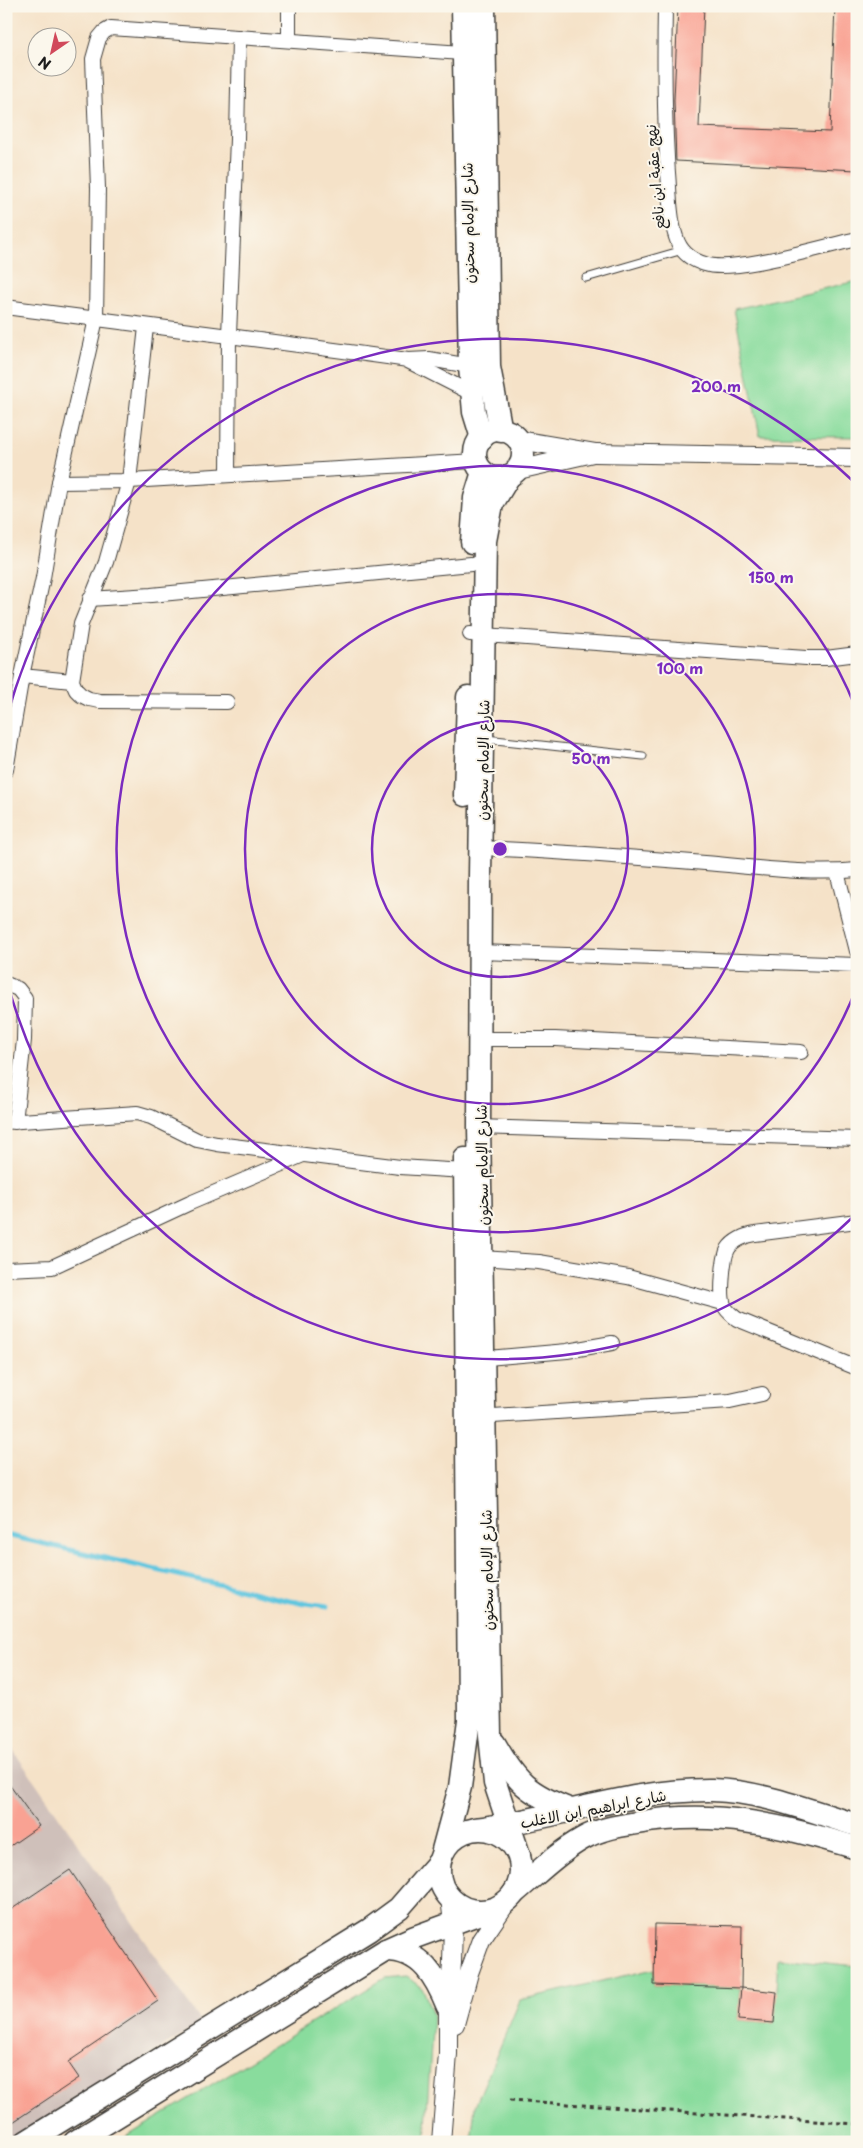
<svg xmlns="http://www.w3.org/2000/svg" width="863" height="2148" viewBox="0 0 863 2148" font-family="'Playpen Sans','Playpen Sans Arabic',sans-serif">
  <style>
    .industrial { fill: #cfc0ba }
    .green { fill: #89dc9d; stroke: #527c5c }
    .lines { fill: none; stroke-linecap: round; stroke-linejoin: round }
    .stream { stroke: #61c6df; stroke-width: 5 }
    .building { fill: #f9a293 }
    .service-casing { stroke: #3d3a36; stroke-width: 9 }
    .minor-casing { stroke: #3d3a36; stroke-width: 16 }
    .tertiary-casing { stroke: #3d3a36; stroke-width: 20 }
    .primary-casing { stroke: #3d3a36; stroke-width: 25 }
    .path { stroke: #3d3a36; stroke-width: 3; stroke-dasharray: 4 4; stroke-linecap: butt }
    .service { stroke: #fff; stroke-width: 7 }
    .minor { stroke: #fff; stroke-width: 14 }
    .tertiary { stroke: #fff; stroke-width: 18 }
    .primary { stroke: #fff; stroke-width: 22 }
    .ring { fill: none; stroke: #7b2cbf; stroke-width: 2.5 }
    .labels { text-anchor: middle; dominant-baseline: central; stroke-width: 4; stroke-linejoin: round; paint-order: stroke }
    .street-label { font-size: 15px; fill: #1c1c1c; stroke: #fbf7ec }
    .centre { fill: #7b2cbf; stroke: #fbf7ec; stroke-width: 2.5 }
    .ring-label { font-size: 15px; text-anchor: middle; font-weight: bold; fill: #7b2cbf; stroke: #fbf7ec; stroke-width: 4; stroke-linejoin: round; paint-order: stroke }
  </style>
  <rect width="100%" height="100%" fill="#fbf7ec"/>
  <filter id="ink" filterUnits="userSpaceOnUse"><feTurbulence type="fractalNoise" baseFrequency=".02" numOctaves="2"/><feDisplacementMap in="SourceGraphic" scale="10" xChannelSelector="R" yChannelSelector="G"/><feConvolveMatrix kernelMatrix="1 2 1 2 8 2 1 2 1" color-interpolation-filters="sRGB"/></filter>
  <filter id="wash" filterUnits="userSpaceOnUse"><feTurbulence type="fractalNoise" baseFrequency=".0096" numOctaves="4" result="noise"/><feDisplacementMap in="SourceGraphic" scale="20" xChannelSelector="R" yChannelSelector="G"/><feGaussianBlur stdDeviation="1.12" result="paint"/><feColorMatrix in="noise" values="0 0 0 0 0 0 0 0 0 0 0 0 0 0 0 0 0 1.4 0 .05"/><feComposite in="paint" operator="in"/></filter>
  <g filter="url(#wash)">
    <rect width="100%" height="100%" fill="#f5e2c8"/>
    <polygon class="industrial" points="6,1740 202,2023 8,2142 6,2142"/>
    <g class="green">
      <polygon points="857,281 857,437 760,436 734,309"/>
      <polygon points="778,1958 857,1966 857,2142 471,2142 475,2106 520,2000 654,1969 654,1985 741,1988 738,2020 774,2023"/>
      <polygon points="406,1976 423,1989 433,2015 425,2142 118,2142 385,1978"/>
    </g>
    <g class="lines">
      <polyline class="stream" points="6,1535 290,1601 328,1606"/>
    </g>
    <g id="blocks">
      <g class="building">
        <polygon points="678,6 704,6 699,127 830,132 835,6 857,6 857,170 676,161 674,100"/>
        <polygon points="6,1780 39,1826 6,1849"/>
        <polygon points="70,1870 158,2001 68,2062 79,2078 13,2122 6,2111 6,1913"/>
        <polygon points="655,1924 742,1926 741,1988 654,1985"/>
        <polygon points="741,1988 777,1992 774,2023 738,2020"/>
      </g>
    </g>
  </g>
  <g filter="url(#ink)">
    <use href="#blocks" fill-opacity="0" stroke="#3d3a36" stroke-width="1"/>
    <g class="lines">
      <g class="service-casing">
        <g id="service">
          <polyline points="586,278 683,250"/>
          <polyline points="486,739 643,756"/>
        </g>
      </g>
      <g class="minor-casing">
        <g id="minor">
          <path d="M665,6c-1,56 -1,111 3,167 2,21 1,44 8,64 4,14 15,23 29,27 27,10 120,-18 152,-25"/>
          <polyline points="289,40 289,6"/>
          <path d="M6,307c134,18 268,34 402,53l21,-1 47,8"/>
          <polyline points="146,327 129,481 106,562 81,624 72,681 76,690 81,695 89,699 100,701 227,702"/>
          <polyline points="408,361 473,394"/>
          <polyline points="228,475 229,335 237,139 239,37"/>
          <polyline points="59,482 129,481 476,461"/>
          <polyline points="90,599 151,595 471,564"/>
          <polyline points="470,634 806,658 826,658 857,654"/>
          <polyline points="72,681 22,676 43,578 59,482 96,319 98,188 93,59 99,38 104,32 111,28 462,53"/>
          <polyline points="6,770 22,676"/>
          <path d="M480,848c75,3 150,9 225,15 50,4 102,12 152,7"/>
          <polyline points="837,872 857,951"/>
          <polyline points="479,952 857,965"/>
          <polyline points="6,984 18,989 25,998 24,1040 15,1122"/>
          <polyline points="480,1039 555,1039 801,1052"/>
          <polyline points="6,1122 137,1113 151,1117 197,1140 217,1144 400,1167 465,1171"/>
          <polyline points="479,1127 857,1139"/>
          <path d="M857,1221l-102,13c-10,1 -22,7 -27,15 -5,9 -8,46 -4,56 2,6 8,10 13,14l120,49"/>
          <polyline points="482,1258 539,1262 628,1277 723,1303"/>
          <polyline points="6,1269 52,1267 190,1203 303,1155"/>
          <polyline points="476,1359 567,1351 612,1343"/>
          <polyline points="478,1417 730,1401 762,1394"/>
        </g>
      </g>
      <g class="tertiary-casing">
        <g id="tertiary">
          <polyline points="519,440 596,453 857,458"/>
          <polyline points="518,470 593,453"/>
          <polyline points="455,2024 469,1973 481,1940 509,1899"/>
          <polyline points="441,2142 448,2054 448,2007 452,1963 453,1923 450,1898"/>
        </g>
      </g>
      <g class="primary-casing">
        <g id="primary">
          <polyline points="463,6 470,367 474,412 482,438"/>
          <polyline points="484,6 489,367 501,431"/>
          <circle cx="499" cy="454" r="24"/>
          <polyline points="509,476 492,504 485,541 480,876 479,1127 490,1735 495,1783 519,1855"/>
          <polyline points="472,542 475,498 483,472"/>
          <polyline points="465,795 468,697"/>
          <path d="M494,1743c22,39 34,51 77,67"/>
          <circle cx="480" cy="1870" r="41"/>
          <path d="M475,1829c80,-10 157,-40 237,-39 49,1 98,21 145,35"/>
          <polyline points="443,1850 460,1787 469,1720 465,1159"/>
          <path d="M514,1893c22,-18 43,-40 68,-54 17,-10 36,-13 55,-16 78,-14 145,2 220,25"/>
          <path d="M386,1950c35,0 50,27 62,57"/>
          <polyline points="26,2142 369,1930 399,1908 439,1862"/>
          <polyline points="75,2142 386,1950 415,1937 486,1911"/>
        </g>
      </g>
      <polyline class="path" points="510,2100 857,2124"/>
      <use href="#service" class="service"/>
      <use href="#minor" class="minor"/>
      <use href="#tertiary" class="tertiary"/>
      <use href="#primary" class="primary"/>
    </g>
  </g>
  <g class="ring">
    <circle cx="500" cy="849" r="128"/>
    <circle cx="500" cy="849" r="255"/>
    <path d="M856 989A383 383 0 1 1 856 709"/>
    <path d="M854 1216A510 510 0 0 1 7 981M7 717A510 510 0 0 1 854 482"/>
  </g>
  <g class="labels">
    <g class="street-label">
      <text transform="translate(654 177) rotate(-95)">نهج عقبة ابن نافع</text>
      <text transform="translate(467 223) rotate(-91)">شارع الإمام سحنون</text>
      <text transform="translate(482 760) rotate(-89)">شارع الإمام سحنون</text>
      <text transform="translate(481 1165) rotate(-91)">شارع الإمام سحنون</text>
      <text transform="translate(486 1570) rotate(-91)">شارع الإمام سحنون</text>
      <text transform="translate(593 1808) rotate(-11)">شارع ابراهيم ابن الاغلب</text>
    </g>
  </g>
  <circle cx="500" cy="849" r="8" class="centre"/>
  <g class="ring-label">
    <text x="716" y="392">200 m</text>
    <text x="771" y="583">150 m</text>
    <text x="680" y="674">100 m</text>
    <text x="591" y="764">50 m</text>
  </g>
  <rect width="863" height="2148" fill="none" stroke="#fbf7ec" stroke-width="25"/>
  <g transform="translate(52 52) rotate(214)"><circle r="24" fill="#fbf7ec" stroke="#a29f99"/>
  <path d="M0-4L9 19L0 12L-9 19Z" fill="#d1495b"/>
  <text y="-8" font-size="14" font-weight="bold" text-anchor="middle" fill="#1c1c1c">N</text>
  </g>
</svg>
